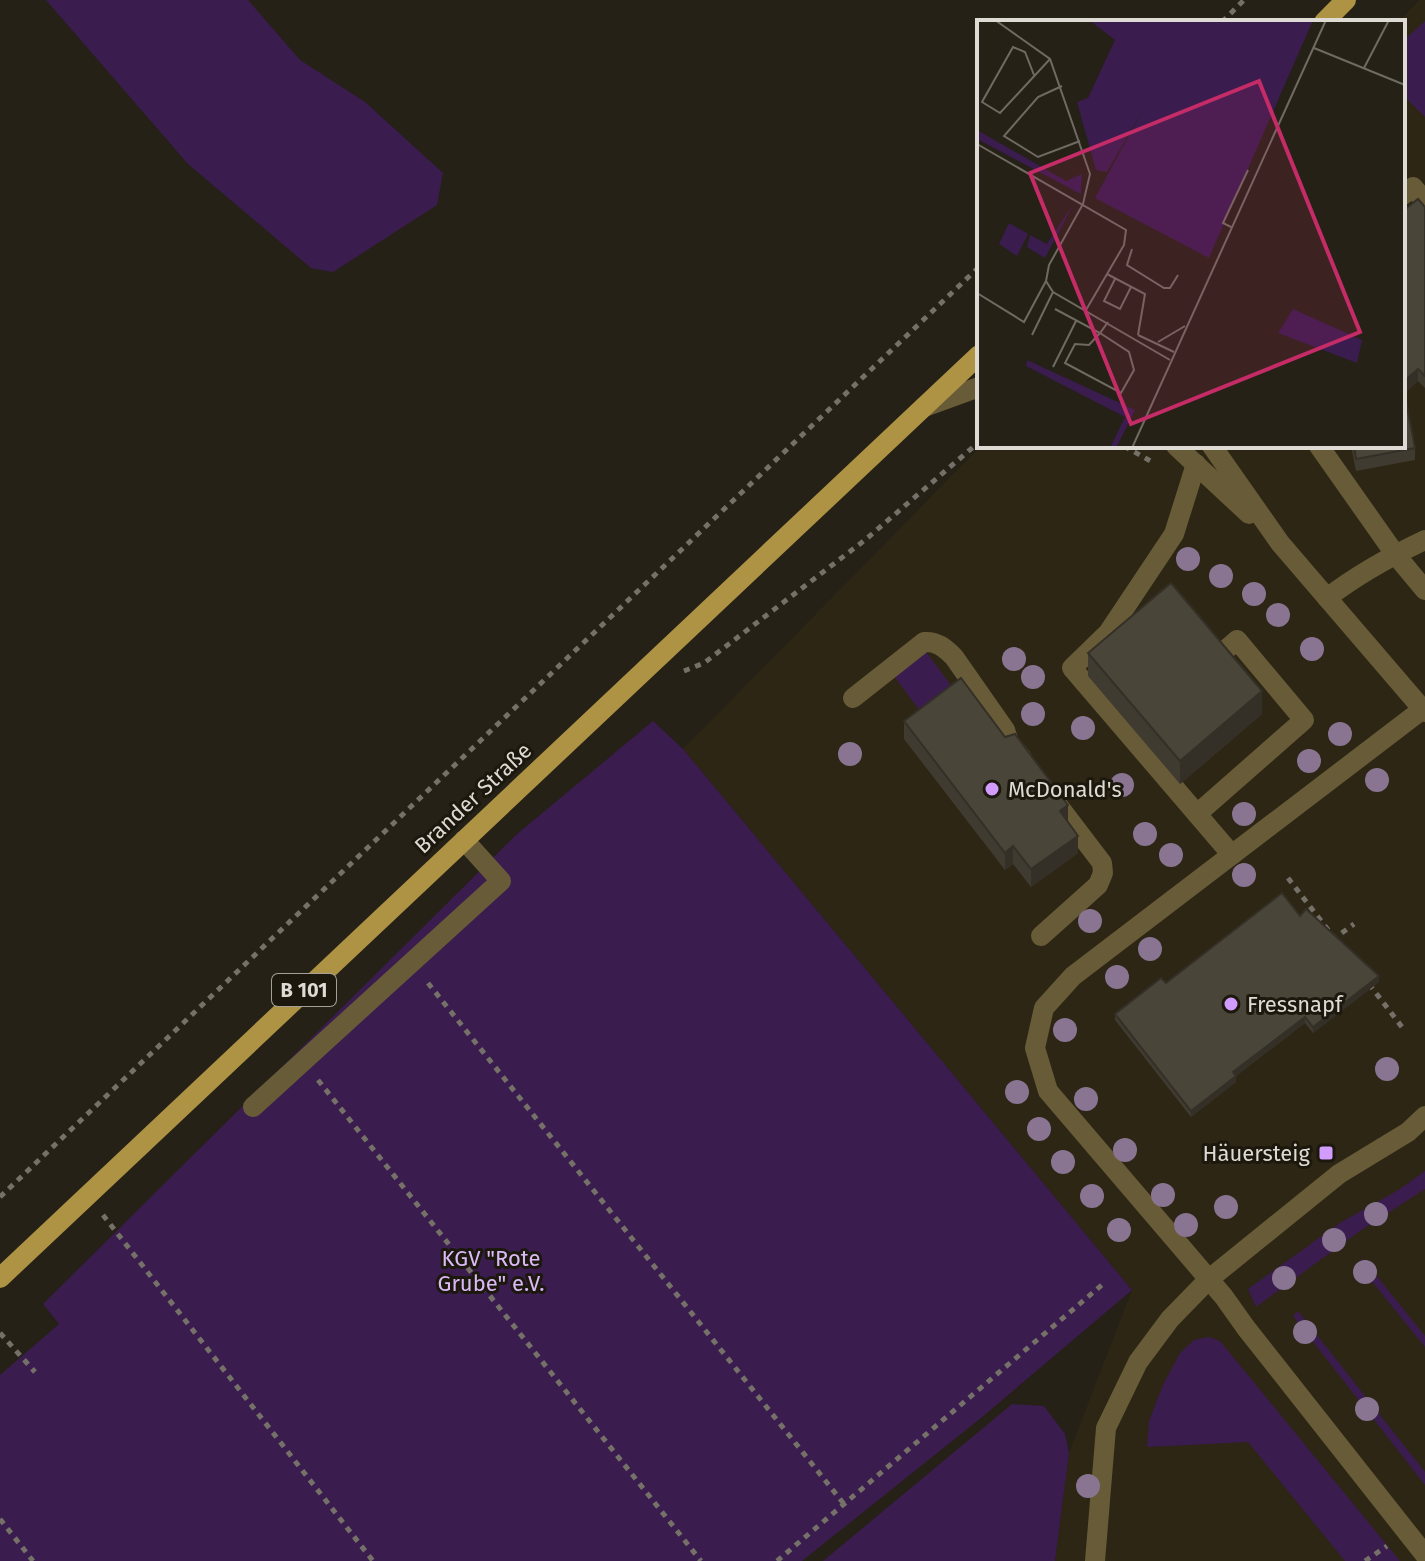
<svg xmlns="http://www.w3.org/2000/svg" width="1425" height="1561" viewBox="0 0 1425 1561" font-family="'Fira Sans',sans-serif">
  <style>
    .built { fill: #2d2615 }
    .green { fill: #3a1c4f }
    .lines { fill: none; stroke-linecap: round; stroke-linejoin: round }
    .path { stroke: #757168; stroke-width: 5; stroke-dasharray: 6 6; stroke-linecap: butt }
    .minor { stroke: #685b37; stroke-width: 20 }
    .major { stroke: #ae9344; stroke-width: 20 }
    .tree { fill: #897591 }
    .wall { fill: #403b31 }
    .shaded-wall { fill: #343028 }
    .building { fill: #4a4539; stroke: #343028; stroke-width: 2 }
    .poi-dot { fill: #d29cfd; stroke: #1c180d; stroke-width: 3 }
    .labels { text-anchor: middle; dominant-baseline: central; stroke-width: 6; stroke-linejoin: round; paint-order: stroke }
    .shield { fill: #1c180d; stroke: #a4a098; stroke-width: 2 }
    .shield-label { font-size: 20px; font-weight: bold; fill: #dedbd4 }
    .poi-label { font-size: 22px; fill: #dedbd4; stroke: #1c180d; text-anchor: start }
    .street-label { font-size: 22px; fill: #dedbd4; stroke: #1c180d }
    .park-label { font-size: 22px; fill: #dab9f6; stroke: #1c180d }
    .inset-road { fill: none; stroke: #6f6b62; stroke-width: 2 }
    .view { fill: #c52c67; fill-opacity: 0.15; stroke: #c52c67; stroke-width: 4 }
    .inset-edge { fill: none; stroke: #dedbd4; stroke-width: 4 }
  </style>
  <rect width="100%" height="100%" fill="#252116"/>
  <polygon class="built" points="1420,0 1425,0 1425,1561 1055,1561 1069,1453 1132,1290 683,749 981,446 1403,446 1403,22 1398,22"/>
  <g class="green">
    <polygon points="46,0 248,0 300,60 365,102 443,173 437,205 333,272 311,268 188,164"/>
    <polygon points="1425,21 1425,117 1403,95 1403,41"/>
    <polygon points="926,652 953,688 921,712 894,676"/>
    <polygon points="653,721 683,749 1132,1290 981,1418 802,1561 0,1561 0,1375 59,1324 43,1304 516,835"/>
    <polygon points="1425,1171 1425,1189 1357,1233 1256,1307 1248,1289 1340,1223 1400,1189"/>
    <polygon points="1363,1259 1425,1336 1425,1347 1357,1263"/>
    <polygon points="1298,1311 1425,1472 1425,1485 1293,1316"/>
    <polygon points="1209,1337 1220,1341 1400,1561 1345,1561 1248,1442 1147,1447 1149,1421 1163,1385 1180,1353 1194,1340"/>
    <polygon points="1012,1404 1044,1406 1065,1434 1069,1453 1055,1561 823,1561"/>
  </g>
  <g class="lines">
    <g class="path">
      <polyline points="1222,22 1244,0"/>
      <polyline points="1124,446 1154,463"/>
      <polyline points="684,671 704,663 865,540 979,442"/>
      <polyline points="1288,878 1329,931"/>
      <polyline points="1332,940 1354,924"/>
      <polyline points="428,983 844,1504"/>
      <polyline points="1369,984 1405,1031"/>
      <polyline points="318,1080 701,1561"/>
      <polyline points="0,1197 979,267"/>
      <polyline points="103,1215 373,1561"/>
      <polyline points="0,1333 35,1372"/>
      <polyline points="0,1519 33,1561"/>
      <polyline points="777,1561 1103,1284"/>
      <polyline points="1365,1561 1387,1546"/>
    </g>
    <g class="minor">
      <polyline points="1403,195 1413,187 1425,201"/>
      <polyline points="924,407 979,387"/>
      <polyline points="1176,446 1249,514"/>
      <polyline points="1212,446 1280,543 1425,712"/>
      <polyline points="1319,446 1395,554 1425,590"/>
      <polyline points="1196,464 1174,534 1108,633 1072,668 1232,855"/>
      <path d="M1327,598c30,-23 64,-42 98,-58"/>
      <path d="M853,698l71,-56c13,-1 21,6 30,15l51,73 4,12 13,16"/>
      <polyline points="1423,709 1073,976 1044,1008 1035,1048 1048,1091 1224,1297 1246,1328 1425,1555"/>
      <polyline points="1197,814 1304,720 1237,640 1206,667"/>
      <polyline points="1041,936 1098,885 1103,873 1102,863 1051,796"/>
      <polyline points="253,1107 501,881 464,840"/>
      <polyline points="1095,1561 1106,1428 1138,1362 1170,1319 1208,1280 1339,1174 1408,1132 1425,1116"/>
    </g>
    <g class="major">
      <polyline points="1324,22 1346,0"/>
      <polyline points="0,1278 979,355"/>
    </g>
  </g>
  <g class="tree">
    <circle cx="1188" cy="559" r="12"/>
    <circle cx="1221" cy="576" r="12"/>
    <circle cx="1254" cy="594" r="12"/>
    <circle cx="1278" cy="615" r="12"/>
    <circle cx="1312" cy="649" r="12"/>
    <circle cx="1014" cy="659" r="12"/>
    <circle cx="1033" cy="677" r="12"/>
    <circle cx="1033" cy="714" r="12"/>
    <circle cx="1083" cy="728" r="12"/>
    <circle cx="1340" cy="734" r="12"/>
    <circle cx="850" cy="754" r="12"/>
    <circle cx="1309" cy="761" r="12"/>
    <circle cx="1377" cy="780" r="12"/>
    <circle cx="1122" cy="785" r="12"/>
    <circle cx="1244" cy="814" r="12"/>
    <circle cx="1145" cy="834" r="12"/>
    <circle cx="1171" cy="855" r="12"/>
    <circle cx="1244" cy="875" r="12"/>
    <circle cx="1090" cy="921" r="12"/>
    <circle cx="1150" cy="949" r="12"/>
    <circle cx="1117" cy="977" r="12"/>
    <circle cx="1065" cy="1030" r="12"/>
    <circle cx="1387" cy="1069" r="12"/>
    <circle cx="1017" cy="1092" r="12"/>
    <circle cx="1086" cy="1099" r="12"/>
    <circle cx="1039" cy="1129" r="12"/>
    <circle cx="1125" cy="1150" r="12"/>
    <circle cx="1063" cy="1162" r="12"/>
    <circle cx="1163" cy="1195" r="12"/>
    <circle cx="1092" cy="1196" r="12"/>
    <circle cx="1226" cy="1207" r="12"/>
    <circle cx="1376" cy="1214" r="12"/>
    <circle cx="1186" cy="1225" r="12"/>
    <circle cx="1119" cy="1230" r="12"/>
    <circle cx="1334" cy="1240" r="12"/>
    <circle cx="1365" cy="1272" r="12"/>
    <circle cx="1284" cy="1278" r="12"/>
    <circle cx="1305" cy="1332" r="12"/>
    <circle cx="1367" cy="1409" r="12"/>
    <circle cx="1088" cy="1486" r="12"/>
  </g>
  <g class="wall">
    <polygon points="1425,207 1425,388 1418,381 1405,393 1415,448 1415,460 1356,471 1351,446 1403,446 1403,211"/>
    <polygon points="1088,653 1262,714 1180,784 1088,676"/>
    <polygon points="904,721 1068,822 1078,853 1031,887 1013,864 1005,870 904,739"/>
    <polygon points="1300,916 1379,982 1313,1033 1305,1023 1236,1076 1236,1082 1191,1117 1115,1020 1115,1014 1166,983"/>
  </g>
  <g class="shaded-wall">
    <polygon points="1418,369 1418,381 1403,395 1403,382"/>
    <polygon points="1262,691 1262,714 1180,784 1180,761"/>
    <polygon points="1068,805 1068,823 1060,811"/>
    <polygon points="1078,836 1078,853 1031,887 1031,869"/>
    <polygon points="1013,846 1013,864 1005,870 1005,853"/>
    <polygon points="1379,976 1379,982 1313,1033 1313,1027"/>
    <polygon points="1305,1017 1305,1023 1233,1078 1233,1072"/>
    <polygon points="1236,1076 1236,1082 1191,1117 1191,1111"/>
  </g>
  <g class="building">
    <polygon points="1418,199 1425,207 1425,376 1418,369 1403,382 1403,211"/>
    <polygon points="1403,385 1415,448 1356,459 1354,446 1403,446"/>
    <polygon points="1171,583 1262,691 1180,761 1088,653"/>
    <polygon points="961,678 1005,737 1015,734 1068,805 1060,811 1078,836 1031,869 1013,846 1005,853 904,721"/>
    <polygon points="1282,893 1300,916 1306,909 1379,976 1313,1027 1305,1017 1233,1072 1236,1076 1191,1111 1115,1014 1161,978 1166,983"/>
  </g>
  <g class="poi-dot">
    <circle cx="992" cy="789" r="8"/>
    <circle cx="1231" cy="1004" r="8"/>
    <rect x="1318" y="1145" width="16" height="16" rx="4"/>
  </g>
  <g class="labels">
    <rect class="shield" x="272" y="974" width="64" height="32" rx="6"/>
    <g class="shield-label">
      <text x="304" y="990">B 101</text>
    </g>
    <g class="poi-label">
      <text x="1008" y="789">McDonald's</text>
      <text x="1247" y="1004">Fressnapf</text>
      <text x="1310" y="1153" text-anchor="end">Häuersteig</text>
    </g>
    <g class="street-label">
      <text transform="translate(473 798) rotate(-43)">Brander Straße</text>
    </g>
    <g class="park-label">
      <text x="491" y="1258">KGV "Rote<tspan x="491" dy="25">Grube" e.V.</tspan></text>
    </g>
  </g>
  <g transform="translate(977 20)">
    <rect width="428" height="428" fill="#252116"/>
    <path d="M112,0h224l-104,238 -114,-60 49,-90 -37,64 -11,-2 -19,-68 11,-4 27,-58zM0,110l89,51 16,-7 -1,20 -104,-55zM97,183l-29,55 -18,-11 3,-12 17,9zM32,203l19,11 -11,22 -18,-12zM316,289l69,31 -5,23 -79,-30zM50,340l108,50 -19,38h-6l15,-31 -99,-51z" fill="#3a1c4f"/>
    <path class="inset-road" d="M18,0l55,39 40,115 -7,30 -34,61 -3,16 7,11 117,68M337,28l91,37M387,48l25,-48M57,55l-9,-23 -12,-5 -31,55 18,11 50,-54M85,66l-24,11 -34,39 34,21 42,-16M0,124l149,86 -2,15 -38,65M254,207l-8,-4 25,-53M155,229l-5,16 37,23h6l8,-13M130,254l38,20 -7,41M138,259l-11,22 16,8 11,-22M0,273l47,29 22,-41M78,289l45,24 29,19 5,18 -13,23 -56,-30 10,-19 14,1 11,-12 8,-11M55,315l21,-43M161,315l36,17M181,322l27,-16M76,347l23,-46M155,428l194,-428"/>
    <path class="view" d="M282,61l101,251 -229,92 -101,-251z"/>
    <rect width="428" height="428" class="inset-edge"/>
  </g>
</svg>
